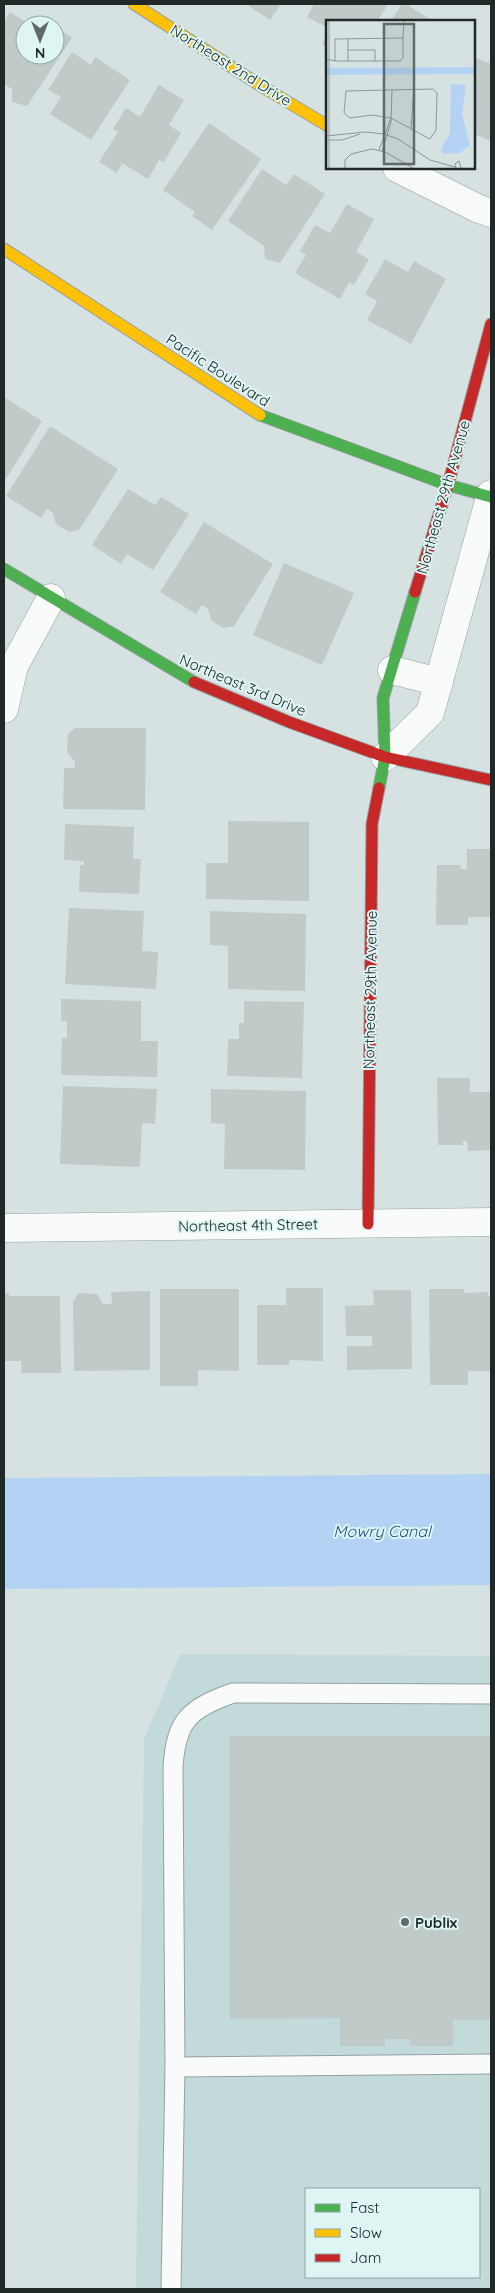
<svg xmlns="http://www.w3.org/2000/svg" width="495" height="2293" viewBox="0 0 495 2293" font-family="Quicksand,sans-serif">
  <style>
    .built { fill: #c2dad9; fill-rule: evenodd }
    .water { fill: #b4d3f4 }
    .building { fill: #c0cac8 }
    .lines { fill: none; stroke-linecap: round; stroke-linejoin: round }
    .lane-casing { stroke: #969f9f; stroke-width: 21 }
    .street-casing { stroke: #969f9f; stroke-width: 29 }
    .fast-casing { stroke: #969f9f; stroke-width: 13 }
    .slow-casing { stroke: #969f9f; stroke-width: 13 }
    .jam-casing { stroke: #969f9f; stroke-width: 13 }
    .lane { stroke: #f9fbfb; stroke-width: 19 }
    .street { stroke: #f9fbfb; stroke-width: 28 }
    .fast { stroke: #4caf50; stroke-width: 11 }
    .slow { stroke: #ffc107; stroke-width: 11 }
    .jam { stroke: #c62828; stroke-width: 11 }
    .poi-dot { fill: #606a69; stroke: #ddf5f3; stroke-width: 2 }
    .labels { text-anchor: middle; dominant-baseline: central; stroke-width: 4; stroke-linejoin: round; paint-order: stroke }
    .street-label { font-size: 15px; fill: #202928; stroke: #ddf5f3 }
    .poi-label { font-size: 15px; font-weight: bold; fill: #202928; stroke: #ddf5f3; text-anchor: start }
    .water-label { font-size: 16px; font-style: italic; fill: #1d5088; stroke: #ddf5f3 }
    .inset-road { fill: none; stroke: #8d9898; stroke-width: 1 }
    .view { fill: #606a69; fill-opacity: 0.15; stroke: #606a69; stroke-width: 2.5 }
    .inset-edge { fill: none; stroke: #202928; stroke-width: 2.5 }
  </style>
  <rect width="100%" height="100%" fill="#d6e2e2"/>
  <path class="built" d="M180,1654l311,2v633h-355l8,-549zM306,2189h173v88h-173z"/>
  <polygon class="water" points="491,1474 491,1585 4,1589 4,1478"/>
  <g class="building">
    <polygon points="246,4 281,4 270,20"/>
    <polygon points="314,4 388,4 378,21 328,21 328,28 307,17"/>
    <polygon points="402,4 406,4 433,21 391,21"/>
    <polygon points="10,12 30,25 25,25 25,55 55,55 55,26 72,38 27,106 12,102 12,89 4,84 4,21"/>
    <polygon points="41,17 53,25 36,25"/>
    <polygon points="328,34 328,47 322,44"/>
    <polygon points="72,52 91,65 95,57 130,80 91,140 50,114 61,97 48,90"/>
    <polygon points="474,57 491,64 491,141 474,134"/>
    <polygon points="159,85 184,100 169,125 181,133 164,162 159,160 148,179 122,163 117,173 99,162 118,132 113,129 126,108 140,117"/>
    <polygon points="209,123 261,159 212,230 192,216 195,212 163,190"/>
    <polygon points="262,169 286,185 294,174 325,194 280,263 265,259 264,246 228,221"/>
    <polygon points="347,204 374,219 356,252 369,259 354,285 349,282 340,299 295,273 306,255 300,251 315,225 330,233"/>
    <polygon points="385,259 408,272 414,261 446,279 411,344 367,320 377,301 365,294"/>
    <polygon points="4,397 42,421 4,482"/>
    <polygon points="50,426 118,469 79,530 69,532 56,524 53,513 47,509 41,518 6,496"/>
    <polygon points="128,489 155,505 161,497 189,514 153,570 127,554 121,564 92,545"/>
    <polygon points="204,522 273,564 234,626 223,628 211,620 208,609 202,605 196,614 160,592"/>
    <polygon points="284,563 354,593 322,665 253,635"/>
    <polygon points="75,728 146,728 145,810 63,809 64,768 75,768 75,762 67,752 68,734"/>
    <polygon points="228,821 309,822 309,901 206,899 206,863 228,863"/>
    <polygon points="65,824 134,827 133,859 141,859 139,894 79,892 80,865 84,865 84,861 64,860"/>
    <polygon points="467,849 491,849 491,917 468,917 468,925 436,925 437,865 461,865 461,869 467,869"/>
    <polygon points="69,908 144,911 142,951 158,952 156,989 65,984"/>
    <polygon points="210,911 306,914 305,991 228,989 228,946 210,945"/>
    <polygon points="61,999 141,1001 141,1041 158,1041 157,1077 61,1075 62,1038 67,1038 67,1021 61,1021"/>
    <polygon points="244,1001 304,1002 302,1078 227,1076 228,1039 239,1039 239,1023 244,1023"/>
    <polygon points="437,1078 470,1078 470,1092 491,1092 491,1150 468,1151 467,1141 463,1141 463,1145 438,1145"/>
    <polygon points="63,1086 157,1089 155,1124 142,1123 140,1167 60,1164"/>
    <polygon points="211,1089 306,1091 305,1170 224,1169 225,1124 211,1123"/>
    <polygon points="286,1288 323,1288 323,1361 289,1360 289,1365 257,1365 257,1305 286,1305"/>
    <polygon points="160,1289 239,1289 239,1371 198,1370 198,1386 160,1386"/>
    <polygon points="429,1289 464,1289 464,1293 488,1292 488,1296 491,1296 491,1371 468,1371 468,1385 430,1385"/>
    <polygon points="373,1290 411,1290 412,1369 347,1370 347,1346 372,1346 372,1336 346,1336 345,1306 374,1305"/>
    <polygon points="150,1291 150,1370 74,1371 73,1301 79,1293 97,1294 103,1304 112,1304 111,1292"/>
    <polygon points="4,1293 9,1293 9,1296 60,1296 61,1373 21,1373 21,1361 5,1361"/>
    <polygon points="229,1736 491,1736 491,2020 453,2020 453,2046 410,2046 410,2039 385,2039 385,2046 340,2046 340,2018 230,2019"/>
  </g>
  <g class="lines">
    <g class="lane-casing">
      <g id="lane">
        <path d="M491,1694l-258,-1c-43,15 -57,27 -60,74l2,300 316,-3"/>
        <polyline points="171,2289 175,2067"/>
      </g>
    </g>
    <g class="street-casing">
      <g id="street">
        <polyline points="397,168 479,209 491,213"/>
        <polyline points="392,670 439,682"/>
        <polyline points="4,709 14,666 51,598"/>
        <polyline points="385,757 430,713 491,494"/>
        <polyline points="4,1228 491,1222"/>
      </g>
    </g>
    <g class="fast-casing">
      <g id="fast">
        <polyline points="260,415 448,485 491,497"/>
        <polyline points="4,569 194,682"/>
        <polyline points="379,788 385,757 383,698 415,592"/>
      </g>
    </g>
    <g class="slow-casing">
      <g id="slow">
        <polyline points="134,4 261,86 328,126"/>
        <polyline points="4,249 260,415"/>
      </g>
    </g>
    <g class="jam-casing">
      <g id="jam">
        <polyline points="415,592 448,485 491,324"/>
        <polyline points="194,682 289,722 385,757 491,780"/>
        <polyline points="368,1224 372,824 379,788"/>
      </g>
    </g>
    <use href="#lane" class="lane"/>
    <use href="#street" class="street"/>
    <use href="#fast" class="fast"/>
    <use href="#slow" class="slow"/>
    <use href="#jam" class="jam"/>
  </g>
  <circle class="poi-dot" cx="405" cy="1922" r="5"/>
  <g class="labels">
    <g class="street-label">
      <text transform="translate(231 65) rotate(32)">Northeast 2nd Drive</text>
      <text transform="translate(218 370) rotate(33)">Pacific Boulevard</text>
      <text transform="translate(443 497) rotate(-74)">Northeast 29th Avenue</text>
      <text transform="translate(243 685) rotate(23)">Northeast 3rd Drive</text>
      <text transform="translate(370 990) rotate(-89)">Northeast 29th Avenue</text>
      <text transform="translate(248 1225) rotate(-1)">Northeast 4th Street</text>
    </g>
    <g class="poi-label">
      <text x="415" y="1922">Publix</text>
    </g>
    <g class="water-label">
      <text x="382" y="1531">Mowry Canal</text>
    </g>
  </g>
  <g transform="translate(326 20)">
    <rect width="149" height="149" fill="#d6e2e2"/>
    <path d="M149,47v7l-149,1v-7zM125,64l15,1 -4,28 8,32 -10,8 -17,1 -2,-5 9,-16z" fill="#b4d3f4"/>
    <path class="inset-road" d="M3,0v148M77,18l1,-18M22,30h27v11M0,39l9,2h65l3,-3v-20l-68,1v22M22,41v-22M107,69l4,4 -1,37 -6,9 -39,-21 -19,-3 -22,3 -6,-5 2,-22zM85,108l3,-39M0,116l39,-4 19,2 14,5 32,21 25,7M0,120h16l18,-6M53,130l12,-32M56,131l9,-29 1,-32M19,148v-8l6,-6 21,-5 13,3 28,16M130,148l-1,-4 4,-3 2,7"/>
    <path class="view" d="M58,4h30v140h-30z"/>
    <rect width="149" height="149" class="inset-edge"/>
  </g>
  <rect width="495" height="2293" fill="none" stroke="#202928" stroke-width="10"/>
  <rect x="305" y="2188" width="175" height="90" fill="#ddf5f3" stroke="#91a3a2"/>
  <rect x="315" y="2204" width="25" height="8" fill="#4caf50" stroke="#91a3a2"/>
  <text x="350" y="2213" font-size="15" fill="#202928">Fast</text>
  <rect x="315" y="2229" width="25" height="8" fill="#ffc107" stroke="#91a3a2"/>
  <text x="350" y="2238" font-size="15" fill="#202928">Slow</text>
  <rect x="315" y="2254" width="25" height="8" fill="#c62828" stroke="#91a3a2"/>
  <text x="350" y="2263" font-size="15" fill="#202928">Jam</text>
  <g transform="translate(40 40) rotate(180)"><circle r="24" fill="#ddf5f3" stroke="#91a3a2"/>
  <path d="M0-4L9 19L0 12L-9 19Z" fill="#606a69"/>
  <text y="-8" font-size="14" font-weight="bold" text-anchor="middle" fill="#202928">N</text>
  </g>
</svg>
